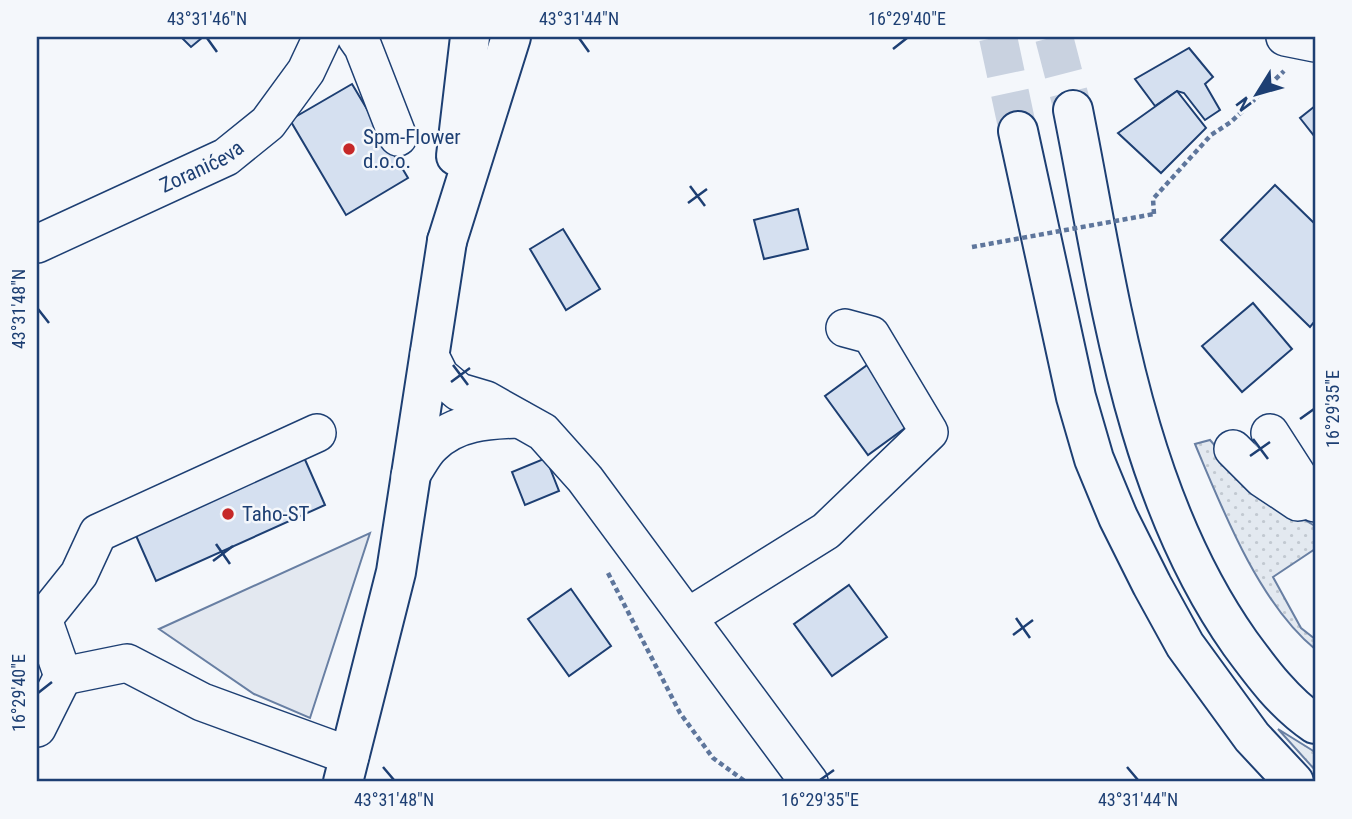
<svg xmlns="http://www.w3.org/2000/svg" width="1352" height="819" viewBox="0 0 1352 819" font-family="'Roboto Condensed',sans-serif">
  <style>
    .grass { fill: url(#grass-dots); stroke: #687fa3; stroke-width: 2 }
    .parking { fill: #e3e8f0; stroke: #687fa3; stroke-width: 2 }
    .building { fill: #d5e0f0; stroke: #1d3f73; stroke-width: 2 }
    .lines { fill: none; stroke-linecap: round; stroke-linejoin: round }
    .highway-tunnel { stroke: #c9d2e0; stroke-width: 38; stroke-dasharray: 38 19; stroke-linecap: butt }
    .minor-casing { stroke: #1d3f73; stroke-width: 40 }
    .major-casing { stroke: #1d3f73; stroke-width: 42 }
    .highway-casing { stroke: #1d3f73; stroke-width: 42 }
    .path { stroke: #5e769c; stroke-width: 4.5; stroke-dasharray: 5 3.5; stroke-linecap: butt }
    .minor { stroke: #f4f7fb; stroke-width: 37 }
    .major { stroke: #f4f7fb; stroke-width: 38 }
    .highway { stroke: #f4f7fb; stroke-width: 38 }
    .path-bridge { stroke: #5e769c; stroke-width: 4.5; stroke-dasharray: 5 3.5; stroke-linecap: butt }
    .ticks { fill: none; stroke: #1d3f73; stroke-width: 2.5 }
    .poi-dot { fill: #c62828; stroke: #f4f7fb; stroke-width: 2.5 }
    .labels { text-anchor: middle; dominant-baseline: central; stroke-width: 5; stroke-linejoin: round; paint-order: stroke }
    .poi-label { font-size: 21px; fill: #1d3f73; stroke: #f4f7fb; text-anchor: start }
    .street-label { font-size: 21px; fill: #1d3f73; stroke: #f4f7fb }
    .neatline { fill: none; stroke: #1d3f73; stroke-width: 2.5 }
    .ticks-label { font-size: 18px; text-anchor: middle; fill: #1d3f73 }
  </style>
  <defs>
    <pattern id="grass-dots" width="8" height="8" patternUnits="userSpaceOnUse" patternTransform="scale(1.75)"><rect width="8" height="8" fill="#e3e9f0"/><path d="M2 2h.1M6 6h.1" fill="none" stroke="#c2c9d1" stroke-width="1.8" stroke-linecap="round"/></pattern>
  </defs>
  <rect width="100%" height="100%" fill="#f4f7fb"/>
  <g class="grass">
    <path d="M1210,440l36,41 40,28 29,17v23l-42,28 28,51 14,11v10c-56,-46 -92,-138 -120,-205z"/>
    <polygon points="1278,729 1315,752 1315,770"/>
  </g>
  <polygon class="parking" points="370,533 310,718 254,694 159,629"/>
  <g class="building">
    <polygon points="181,37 203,37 191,47"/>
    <polygon points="1189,48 1213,77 1205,84 1220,110 1205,120 1184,93 1177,91 1155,106 1135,79"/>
    <polygon points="352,84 408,178 346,215 290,120"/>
    <polygon points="1177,91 1206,128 1161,173 1118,133"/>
    <polygon points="1315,106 1315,137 1300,118"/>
    <polygon points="1275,185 1315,224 1315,321 1310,327 1221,240"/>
    <polygon points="798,209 808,249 764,259 754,220"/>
    <polygon points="563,229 600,289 566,310 530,249"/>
    <polygon points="1253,303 1292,349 1242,392 1202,346"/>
    <polygon points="874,360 916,420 868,455 825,396"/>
    <polygon points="299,446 325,505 156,581 130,522"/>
    <polygon points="546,458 559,491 525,505 512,472"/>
    <polygon points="849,585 887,637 832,676 794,624"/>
    <polygon points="571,589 611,646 569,676 528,619"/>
  </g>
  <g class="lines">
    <g class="highway-tunnel">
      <polyline points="998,37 1018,131"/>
      <polyline points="1054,37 1073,110"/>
    </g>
    <g class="minor-casing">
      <g id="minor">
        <polyline points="356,37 363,47 398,137"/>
        <polyline points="1285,37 1315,43"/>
        <path id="s1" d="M37,244l189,-87 42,-34 38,-52 16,-34"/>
        <polyline points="429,354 440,376 459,392 486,400 543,432 585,479 809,782"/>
        <polyline points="317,433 98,533 79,574 43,619 63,676 127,663 202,702 350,756"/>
        <polyline points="1270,433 1315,503"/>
        <polyline points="1233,449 1262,478 1298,502 1312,499"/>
        <path d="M410,476c7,-9 13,-23 22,-31 24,-24 56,-25 87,-26"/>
        <polyline points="688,617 826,531 929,432 871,335 845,328"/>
        <polyline points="37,728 63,676"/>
      </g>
    </g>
    <g class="major-casing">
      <polyline id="major" points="343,782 396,572 447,241"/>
    </g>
    <g class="highway-casing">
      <g id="highway">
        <path d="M1073,110c36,180 59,380 167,533 22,30 44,60 75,81"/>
        <polyline points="1018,131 1076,397 1094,459 1118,517 1152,585 1185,645 1252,737 1294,782"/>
        <polyline points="456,156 470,37"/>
        <polyline points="447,241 511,37"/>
      </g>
    </g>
    <g class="path">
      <polyline points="1154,214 1153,199 1211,135 1231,122 1284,71"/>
      <polyline points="608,573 680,713 713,758 746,782"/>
    </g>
    <use href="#minor" class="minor"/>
    <use href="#major" class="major"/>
    <use href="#highway" class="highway"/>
    <polyline class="path-bridge" points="972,247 1154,214"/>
  </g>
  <path class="ticks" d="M207,38l10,14M579,38l10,14M893,49l14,-11M690,186l15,20M688,203l19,-14M38,309l11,14M453,365l15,20M451,382l19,-14M1300,419l14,-10M1253,439l15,20M1250,456l20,-14M216,544l14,20M213,561l20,-15M1016,618l14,20M1013,635l20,-15M38,693l14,-11M383,767l11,13M1127,767l11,13M820,780l14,-10"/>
  <g class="poi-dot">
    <circle cx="349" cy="149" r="7"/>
    <circle cx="228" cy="514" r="7"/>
  </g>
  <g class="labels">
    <g class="poi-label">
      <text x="363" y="137">Spm-Flower<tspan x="363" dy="24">d.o.o.</tspan></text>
      <text x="242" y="514">Taho-ST</text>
    </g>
    <g class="street-label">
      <text stroke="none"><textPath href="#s1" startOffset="182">Zoranićeva</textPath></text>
    </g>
  </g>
  <rect width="1352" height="819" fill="none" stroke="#f4f7fb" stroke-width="77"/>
  <g transform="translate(1257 94) rotate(233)" stroke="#f4f7fb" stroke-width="5" paint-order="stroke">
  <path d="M0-5L12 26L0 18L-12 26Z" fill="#1d3f73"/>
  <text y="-10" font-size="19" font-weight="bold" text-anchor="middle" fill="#1d3f73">N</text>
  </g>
  <rect x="38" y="38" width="1276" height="742" class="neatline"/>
  <g class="ticks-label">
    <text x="207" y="25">43°31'46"N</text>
    <text x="579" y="25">43°31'44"N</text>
    <text x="907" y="25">16°29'40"E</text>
    <text transform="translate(19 309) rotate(-90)" y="6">43°31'48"N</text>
    <text transform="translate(1333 409) rotate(-90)" y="6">16°29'35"E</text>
    <text transform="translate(19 693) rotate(-90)" y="6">16°29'40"E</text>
    <text x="394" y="806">43°31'48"N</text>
    <text x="820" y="806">16°29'35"E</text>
    <text x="1138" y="806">43°31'44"N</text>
  </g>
</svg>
